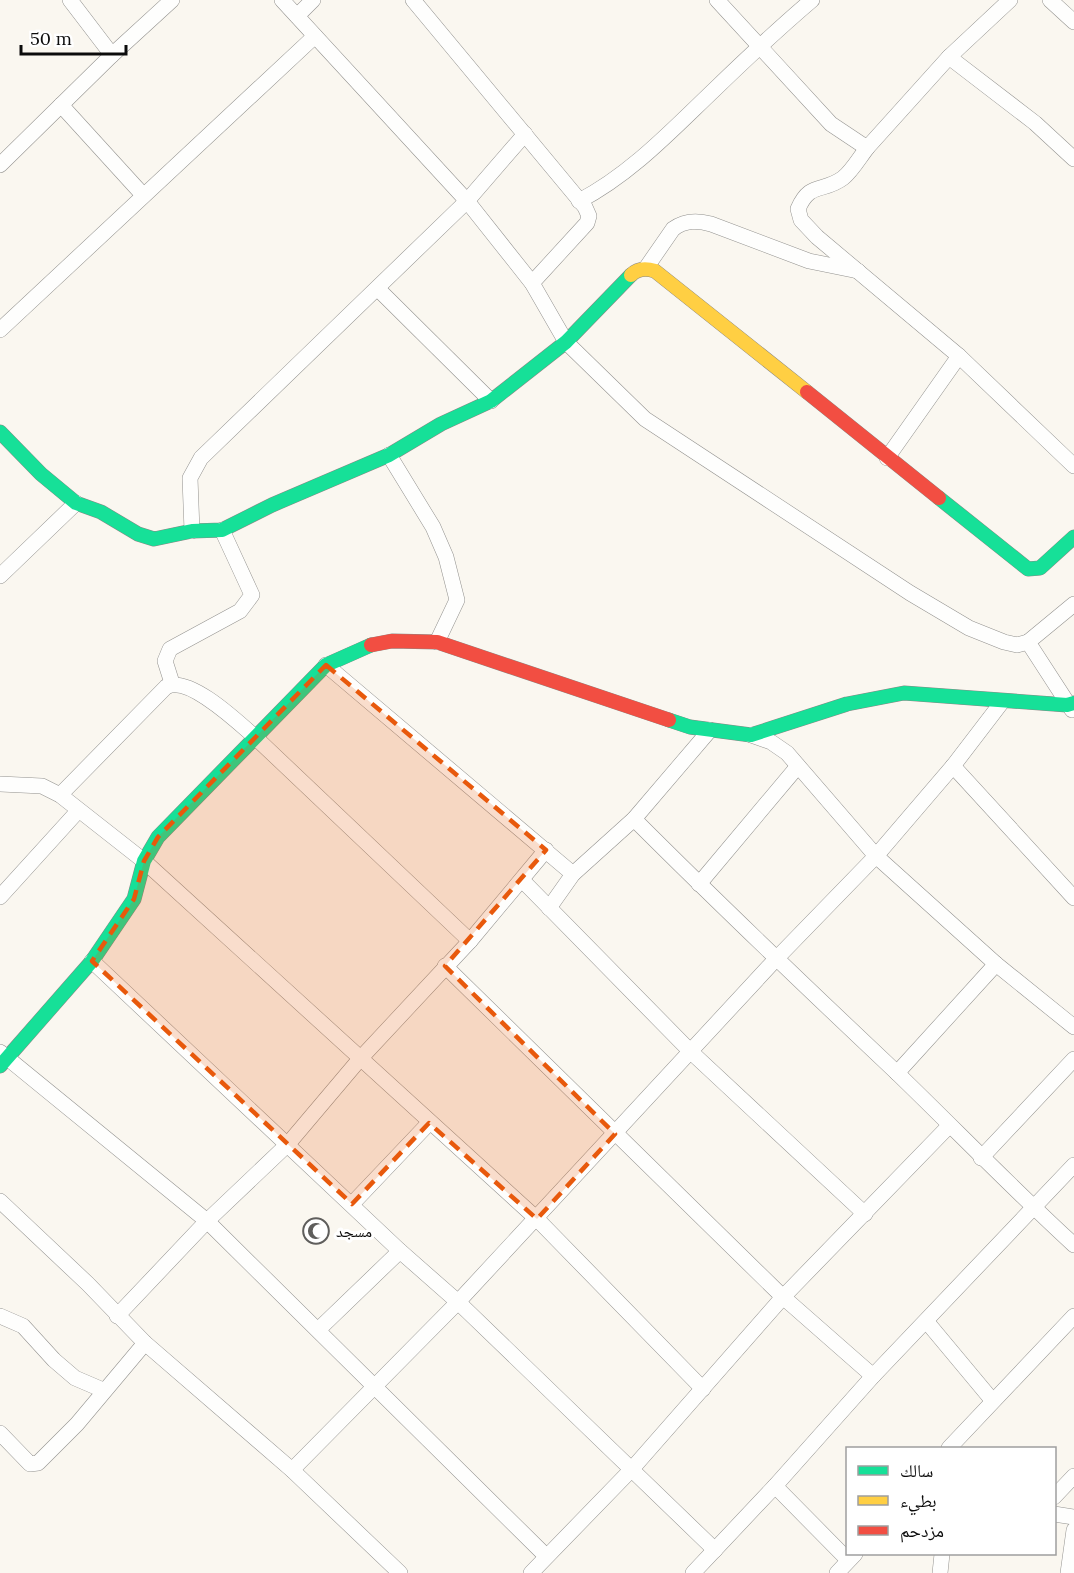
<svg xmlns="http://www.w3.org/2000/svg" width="1074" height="1573" viewBox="0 0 1074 1573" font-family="Lora,'Noto Naskh Arabic',serif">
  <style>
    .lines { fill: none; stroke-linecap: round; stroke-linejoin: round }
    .street-casing { stroke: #93928f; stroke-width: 16 }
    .fast-casing { stroke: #8a8885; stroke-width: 15 }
    .slow-casing { stroke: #8a8885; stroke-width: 15 }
    .jam-casing { stroke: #8a8885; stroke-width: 15 }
    .street { stroke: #fefefd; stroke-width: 15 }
    .fast { stroke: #16e098; stroke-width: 14 }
    .slow { stroke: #ffcf43; stroke-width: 14 }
    .jam { stroke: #f24e42; stroke-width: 14 }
    .marked { fill: #e8590c; fill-opacity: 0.2; stroke: #e8590c; stroke-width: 4.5; stroke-dasharray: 12 8; stroke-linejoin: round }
    .labels { text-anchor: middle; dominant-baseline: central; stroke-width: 6; stroke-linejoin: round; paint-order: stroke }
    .poi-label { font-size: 16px; fill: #0c0c0c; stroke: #fff; text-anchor: start }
  </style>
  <rect width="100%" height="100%" fill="#faf7f0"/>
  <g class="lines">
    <g class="street-casing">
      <g id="street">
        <polyline points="70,0 112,55 172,0"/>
        <polyline points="282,0 467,201 532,283 566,342 645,419 910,593 969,628 1004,642 1017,645 1028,642"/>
        <polyline points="413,0 585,207 589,216 587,223 532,283"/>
        <polyline points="717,0 831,124 867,148 949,57 1010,0"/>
        <polyline points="1050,0 1074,22"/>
        <polyline points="297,16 313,0"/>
        <polyline points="949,57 1035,123 1074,159"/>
        <polyline points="61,105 143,195"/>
        <path d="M867,148c-7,9 -15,23 -24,30 -20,15 -33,3 -45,31l3,11 16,17 142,119"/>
        <polyline points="0,165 112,55"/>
        <path d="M579,201c52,-27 93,-71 135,-111 32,-31 64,-61 98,-90"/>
        <path d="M646,268l27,-39c12,-9 24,-9 38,-5l98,37 49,10"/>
        <polyline points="378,289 491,401"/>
        <polyline points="0,330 315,36"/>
        <polyline points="389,455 433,527 446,557 457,600 437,642"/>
        <polyline points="887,458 959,356 1074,466"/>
        <polyline points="192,531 190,478 201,458 467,201 525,134"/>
        <polyline points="0,576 76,503"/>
        <polyline points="326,665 573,874"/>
        <polyline points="172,683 165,661 170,649 240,611 252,595 222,530"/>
        <polyline points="1072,710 1028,642 1074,604"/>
        <polyline points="751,735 771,742 787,753 876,856 996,964 1074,1027"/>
        <polyline points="953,766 1074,898"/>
        <polyline points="0,784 42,786 60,795 144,861 537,1219 703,1389"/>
        <path d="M60,795l106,-108c22,-13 73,36 90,51l214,203"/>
        <path d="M634,819c86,86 173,169 261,252 60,58 118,118 179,174"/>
        <polyline points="522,880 690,1051 865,1214"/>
        <polyline points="699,884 798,766"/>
        <polyline points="0,897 78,811"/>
        <polyline points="549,908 573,874 634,819 710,730"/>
        <polyline points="92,961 400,1251 458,1302 715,1550"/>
        <polyline points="445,966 783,1297 873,1376"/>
        <polyline points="0,1052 207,1221 546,1556"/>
        <polyline points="897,1073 996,964"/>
        <polyline points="981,1158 1074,1059"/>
        <polyline points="0,1201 88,1284 145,1343 292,1470 400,1573"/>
        <polyline points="352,1204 429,1123"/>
        <polyline points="0,1316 23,1326 54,1360 75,1378 103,1390"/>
        <polyline points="117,1316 207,1221 288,1144 359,1060 470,941 546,850"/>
        <polyline points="927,1322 992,1400"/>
        <polyline points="319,1329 400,1251"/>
        <polyline points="0,1433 30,1464 38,1463 77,1424 145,1343"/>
        <polyline points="949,1448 1074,1316"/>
        <polyline points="292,1470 458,1302 775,960 876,856 953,766 1002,702"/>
        <polyline points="775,1486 848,1560"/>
        <polyline points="1054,1497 1074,1476"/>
        <polyline points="1054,1514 1074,1517"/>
        <polyline points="531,1573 631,1470 783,1297 949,1126"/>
        <polyline points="693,1573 775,1486 873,1376 1074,1165"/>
        <polyline points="837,1573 855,1554"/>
        <polyline points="940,1573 942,1554"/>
        <polyline points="1068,1573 1074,1530"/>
      </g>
    </g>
    <g class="fast-casing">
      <g id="fast">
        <polyline points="0,432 41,474 76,503 101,512 138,534 154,539 192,531 222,530 272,505 389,455 441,424 491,401 566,342 631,275"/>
        <polyline points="939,498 1028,569 1040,568 1074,537"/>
        <polyline points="669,720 690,727 751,735 847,704 904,693 1067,705 1074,703"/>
        <polyline points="0,1066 92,961 134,899 144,861 158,837 326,665 371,645"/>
      </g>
    </g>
    <g class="slow-casing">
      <path id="slow" d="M631,275c7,-7 15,-7 24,-4l152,121"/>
    </g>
    <g class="jam-casing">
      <g id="jam">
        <polyline points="807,392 939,498"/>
        <polyline points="371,645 392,641 437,642 669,720"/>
      </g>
    </g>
    <use href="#street" class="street"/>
    <use href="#fast" class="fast"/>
    <use href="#slow" class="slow"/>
    <use href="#jam" class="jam"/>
  </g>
  <path class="marked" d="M326,665l220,185 -101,116 170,168 -78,85 -108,-96 -77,81 -260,-243 42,-62 10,-38 14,-24z"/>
  <defs>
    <g id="mosque-ring" transform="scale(1.35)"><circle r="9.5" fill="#fff" stroke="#5f5e5c" stroke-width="1.5"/><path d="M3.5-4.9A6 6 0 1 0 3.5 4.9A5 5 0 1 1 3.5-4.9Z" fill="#5f5e5c"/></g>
  </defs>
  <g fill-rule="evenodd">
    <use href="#mosque-ring" x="316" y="1231"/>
  </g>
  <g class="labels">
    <g class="poi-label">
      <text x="336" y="1231">مسجد</text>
    </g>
  </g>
  <rect x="846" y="1447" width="210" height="108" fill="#ffffff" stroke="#9e9e9e" stroke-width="1.5"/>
  <rect x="858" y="1466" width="30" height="9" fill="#16e098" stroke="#9e9e9e" stroke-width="1.5"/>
  <text x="900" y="1477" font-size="18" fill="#0c0c0c">سالك</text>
  <rect x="858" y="1496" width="30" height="9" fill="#ffcf43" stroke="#9e9e9e" stroke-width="1.5"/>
  <text x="900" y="1507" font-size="18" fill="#0c0c0c">بطيء</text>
  <rect x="858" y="1526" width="30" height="9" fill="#f24e42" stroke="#9e9e9e" stroke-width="1.5"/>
  <text x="900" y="1537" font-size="18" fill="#0c0c0c">مزدحم</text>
  <path d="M21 45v9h105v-9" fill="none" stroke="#0c0c0c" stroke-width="3"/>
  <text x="30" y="45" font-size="18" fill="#0c0c0c" stroke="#ffffff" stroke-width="4.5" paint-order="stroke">50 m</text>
</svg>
